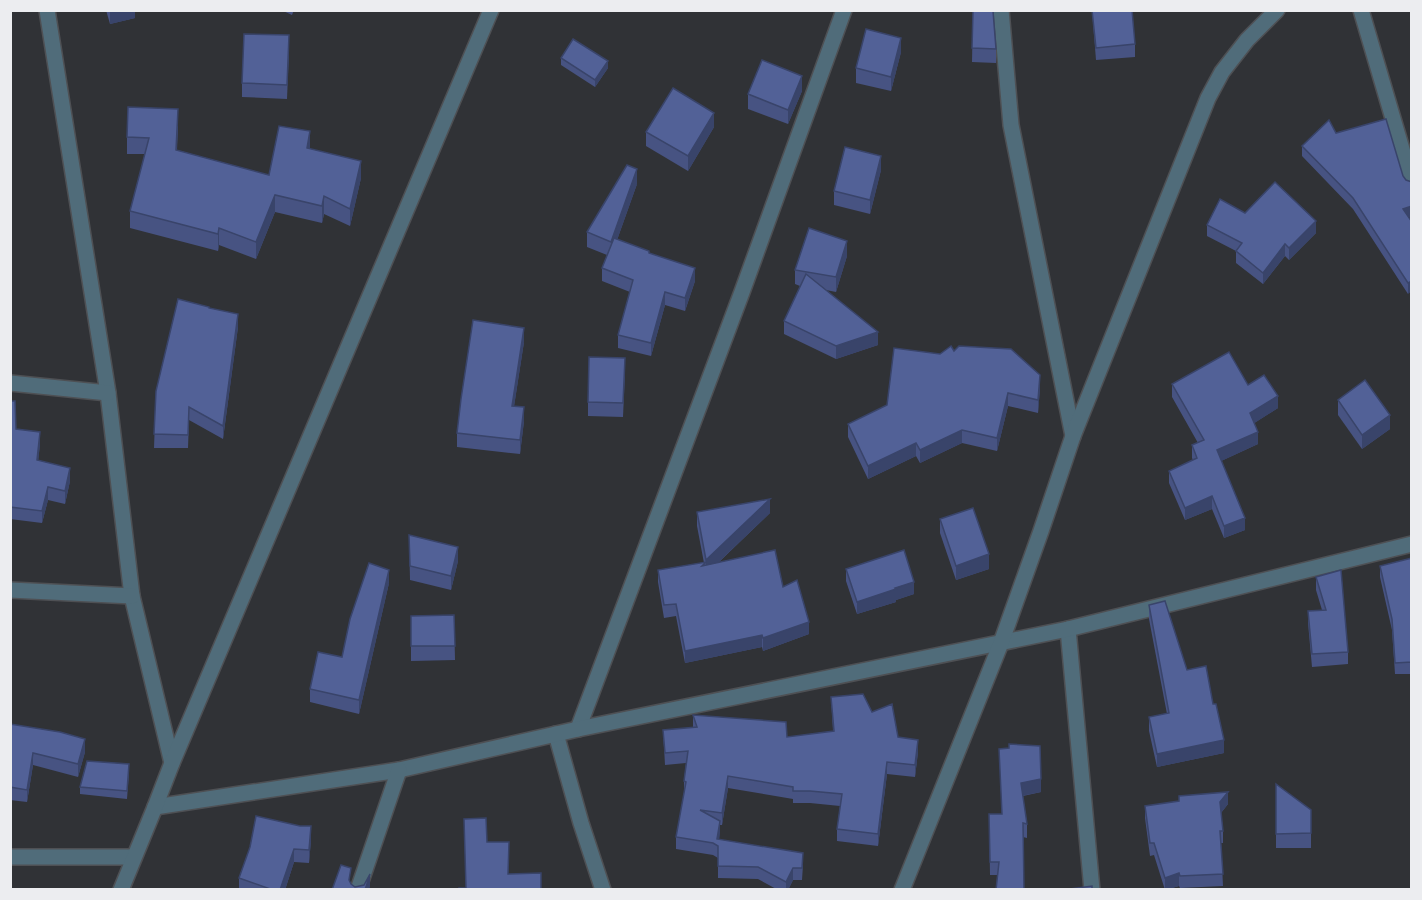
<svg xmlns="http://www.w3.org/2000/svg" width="1422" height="900" viewBox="0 0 1422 900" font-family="'IBM Plex Sans',sans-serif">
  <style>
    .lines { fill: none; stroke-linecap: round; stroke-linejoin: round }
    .minor-casing { stroke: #4e5054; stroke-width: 18 }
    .tertiary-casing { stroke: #4e5054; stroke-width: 18 }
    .minor { stroke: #506c7a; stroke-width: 15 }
    .tertiary { stroke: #506c7a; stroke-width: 15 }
    .wall { fill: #475382 }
    .shaded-wall { fill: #39446a }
    .building { fill: #526197; stroke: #39446a; stroke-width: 1.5 }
  </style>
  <rect width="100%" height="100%" fill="#303236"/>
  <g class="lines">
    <g class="minor-casing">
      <g id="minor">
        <polyline points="47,10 108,393 132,596 172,763"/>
        <polyline points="1001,10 1011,125 1073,436"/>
        <polyline points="1361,10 1412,183"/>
        <polyline points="10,383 108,393"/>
        <polyline points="10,590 132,596"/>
        <polyline points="1068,629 1092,890"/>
        <polyline points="578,729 742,292 844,10"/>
        <polyline points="556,734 581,823 603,890"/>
        <polyline points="155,807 399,770 578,729 1068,629 1412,544"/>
        <polyline points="10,857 133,857"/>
        <polyline points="358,890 399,770"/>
        <polyline points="902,890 1001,643 1041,531 1073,436 1208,98 1222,72 1247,40 1277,10"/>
      </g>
    </g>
    <g class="tertiary-casing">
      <polyline id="tertiary" points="121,890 155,807 172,763 491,10"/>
    </g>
    <use href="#minor" class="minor"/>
    <use href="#tertiary" class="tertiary"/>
  </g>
  <g class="wall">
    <polygon points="106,10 135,10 135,18 110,24"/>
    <polygon points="281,10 294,10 292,15"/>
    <polygon points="1092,10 1135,44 1135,57 1096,60"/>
    <polygon points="973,11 996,49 996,63 972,62"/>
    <polygon points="289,50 287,99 242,97 242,83"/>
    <polygon points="901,52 891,91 856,83 856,68"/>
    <polygon points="561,58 608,68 595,87 561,65"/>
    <polygon points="802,91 788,124 748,109 748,94"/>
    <polygon points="178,126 177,150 269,175 310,149 361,178 350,226 324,214 322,223 275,212 256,259 219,245 218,251 130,228 130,211 145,154 127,154 127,137"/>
    <polygon points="714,127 688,171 646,146 646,132"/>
    <polygon points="1336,133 1403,176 1406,180 1412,182 1412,216 1408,217 1408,294 1353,209 1302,156 1302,146"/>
    <polygon points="881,170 870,214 834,205 834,191"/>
    <polygon points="637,184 617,240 649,253 695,281 685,311 665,305 651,356 618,348 618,335 630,292 602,281 602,268 607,255 587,247 587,232"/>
    <polygon points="1245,213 1316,233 1289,260 1285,256 1263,284 1236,263 1236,251 1207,236 1207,225"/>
    <polygon points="847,256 836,292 826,290 878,345 836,359 784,334 784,321 800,286 795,284 795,270"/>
    <polygon points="209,308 238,327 223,439 189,420 188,448 154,448 156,391"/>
    <polygon points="524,342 514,406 524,421 520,454 457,447 457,433"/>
    <polygon points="954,351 1040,388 1038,413 1008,406 997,451 962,443 920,463 916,456 868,479 848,437 848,424 887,405 940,354"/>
    <polygon points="625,372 623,417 588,416 588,402"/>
    <polygon points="1172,384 1248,385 1278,408 1254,423 1258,444 1221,461 1245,530 1224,538 1212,509 1185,520 1169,483 1169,471 1193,460 1192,458 1192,445 1198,443 1172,397"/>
    <polygon points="1338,400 1390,429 1362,449 1338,415"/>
    <polygon points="10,401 16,429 40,444 38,461 70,481 65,504 48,500 42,523 10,519"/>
    <polygon points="697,512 770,513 719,562 783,587 809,634 763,651 762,647 685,663 676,616 664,618 658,582 658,570 704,563 697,526"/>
    <polygon points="940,519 989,569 956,580 940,533"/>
    <polygon points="409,535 458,561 451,590 410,580"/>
    <polygon points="1412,558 1412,674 1395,674 1392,630 1380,577 1380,566"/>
    <polygon points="846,569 914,594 896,600 896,602 857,614 846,581"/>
    <polygon points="1316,577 1348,652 1348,664 1312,667 1308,623 1308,611 1322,610 1316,590"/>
    <polygon points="389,583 359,714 310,702 310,689 342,657"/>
    <polygon points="1149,605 1187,670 1213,704 1224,753 1157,767 1149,731 1149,717 1167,714 1149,619"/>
    <polygon points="454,615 455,660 411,661 411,616"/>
    <polygon points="831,697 872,712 898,737 918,752 915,777 887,774 878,846 837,841 837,829 840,806 810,803 793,803 793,799 728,788 722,825 720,825 719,840 803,865 802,880 793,880 788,890 778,890 758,879 718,878 718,858 713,855 676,849 676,837 684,793 684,781 686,763 665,765 663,730 693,728 693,715 787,737 833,731"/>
    <polygon points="10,724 85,752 78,777 33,765 27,802 10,800"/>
    <polygon points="999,749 1041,792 1023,796 1027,824 1027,838 1023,837 997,875 990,875 989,814 1002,814"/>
    <polygon points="129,772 127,799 80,794 80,787"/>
    <polygon points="1276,784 1311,810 1311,848 1276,848"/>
    <polygon points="1228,804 1221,813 1223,831 1223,843 1221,843 1223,886 1180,888 1179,886 1165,890 1154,855 1150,856 1145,818 1145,806"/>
    <polygon points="311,840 309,863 294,862 285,890 239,890 239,878"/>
  </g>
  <g class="shaded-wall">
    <polygon points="110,10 135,10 135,18 110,24"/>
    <polygon points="901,38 901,52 891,91 891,77"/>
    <polygon points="608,61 608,68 595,87 595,80"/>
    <polygon points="802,76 802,91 788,124 788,110"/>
    <polygon points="714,113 714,127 688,171 688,156"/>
    <polygon points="310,131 310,149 307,148"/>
    <polygon points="881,156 881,170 870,214 870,200"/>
    <polygon points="361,161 361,178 350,226 350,209"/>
    <polygon points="637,169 637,184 611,257 611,242"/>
    <polygon points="275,195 275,212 256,259 256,242"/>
    <polygon points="324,196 324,214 322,223 322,206"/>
    <polygon points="1412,206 1412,216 1403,219 1403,209"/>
    <polygon points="1316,221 1316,233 1289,260 1289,248"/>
    <polygon points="219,228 219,245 218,251 218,234"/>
    <polygon points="847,241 847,256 836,292 836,277"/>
    <polygon points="1285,244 1285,256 1263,284 1263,273"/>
    <polygon points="695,268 695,281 685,311 685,298"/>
    <polygon points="1412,281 1412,291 1408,294 1408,283"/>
    <polygon points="665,292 665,305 651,356 651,343"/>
    <polygon points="238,314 238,327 223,439 223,426"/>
    <polygon points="524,328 524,342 512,420 512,406"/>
    <polygon points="878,332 878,345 836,359 836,346"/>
    <polygon points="1040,375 1040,388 1038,413 1038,400"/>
    <polygon points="1008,393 1008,406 997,451 997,438"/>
    <polygon points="1278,396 1278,408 1250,426 1250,413"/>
    <polygon points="524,407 524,421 520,454 520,440"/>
    <polygon points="1390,415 1390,429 1362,449 1362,435"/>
    <polygon points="962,430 962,443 920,463 920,450"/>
    <polygon points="40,432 40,444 37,473 37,460"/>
    <polygon points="1258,432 1258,444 1217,463 1217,450"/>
    <polygon points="916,443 916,456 868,479 868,466"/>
    <polygon points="70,468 70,481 65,504 65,491"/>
    <polygon points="48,487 48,500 42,523 42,511"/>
    <polygon points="1212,496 1212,509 1185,520 1185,508"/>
    <polygon points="770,499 770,513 706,574 706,560"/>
    <polygon points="1245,518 1245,530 1224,538 1224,526"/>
    <polygon points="458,547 458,561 451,590 451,576"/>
    <polygon points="989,554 989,569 956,580 956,566"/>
    <polygon points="389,570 389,583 359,714 359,700"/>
    <polygon points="914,582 914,594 896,600 896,602 857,614 857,602 895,588"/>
    <polygon points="809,622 809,634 763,651 763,638"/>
    <polygon points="762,635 762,647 685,663 685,651"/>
    <polygon points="85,739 85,752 78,777 78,764"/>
    <polygon points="918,740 918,752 915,777 915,765"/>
    <polygon points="1224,740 1224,753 1157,767 1157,754"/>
    <polygon points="33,753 33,765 27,802 27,790"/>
    <polygon points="887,762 887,774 878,846 878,834"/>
    <polygon points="728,776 728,788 722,825 722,813"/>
    <polygon points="1041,779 1041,792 1021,796 1021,783"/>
    <polygon points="1228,792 1228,804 1220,814 1220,802"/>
    <polygon points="720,821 720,833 718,846 717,839"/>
    <polygon points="311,826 311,840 309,863 309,850"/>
    <polygon points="294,849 294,862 285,890 280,890"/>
    <polygon points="793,868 793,880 788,890 786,890 786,882"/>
    <polygon points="1179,873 1179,886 1165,890 1165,878"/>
    <polygon points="370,874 370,887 369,890 365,890"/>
  </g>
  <g class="building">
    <polygon points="1092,10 1132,10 1135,44 1096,48"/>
    <polygon points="973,11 993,11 996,49 972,48"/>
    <polygon points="866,29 901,38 891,77 856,68"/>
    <polygon points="244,34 289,35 287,85 242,83"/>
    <polygon points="573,39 608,61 595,80 561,58"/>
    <polygon points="762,60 802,76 788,110 748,94"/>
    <polygon points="673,88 714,113 688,156 646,132"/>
    <polygon points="128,107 178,109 176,150 269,175 279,126 310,131 307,148 361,161 350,209 324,196 322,206 275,195 256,242 219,228 218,234 130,211 149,138 127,137"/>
    <polygon points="1386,119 1403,176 1406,180 1412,182 1412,206 1403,209 1412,222 1412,281 1408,283 1353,198 1302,146 1329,120 1336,133"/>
    <polygon points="845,147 881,156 870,200 834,191"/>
    <polygon points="627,165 637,169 611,242 587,232"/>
    <polygon points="1275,182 1316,221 1289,248 1285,244 1263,273 1236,251 1242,243 1207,225 1220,199 1245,213"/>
    <polygon points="809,228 847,241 836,277 795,270"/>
    <polygon points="614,238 649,251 649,253 695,268 685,298 665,292 651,343 618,335 633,280 602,268"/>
    <polygon points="806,274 878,332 836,346 784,321"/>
    <polygon points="178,299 209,307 209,308 238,314 223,426 189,407 188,435 154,434 156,391"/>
    <polygon points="473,320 524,328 512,406 524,407 520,440 457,433 461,399"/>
    <polygon points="951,346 954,351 959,346 1011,349 1040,375 1038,400 1008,393 997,438 962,430 920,450 916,443 868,466 848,424 887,405 894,348 940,354"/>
    <polygon points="1229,352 1248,385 1264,375 1278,396 1250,413 1258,432 1217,450 1245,518 1224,526 1212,496 1185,508 1169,471 1197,458 1192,445 1204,440 1172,384"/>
    <polygon points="589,357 625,358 623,403 588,402"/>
    <polygon points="1365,380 1390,415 1362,435 1338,400"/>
    <polygon points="10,401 15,401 16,429 40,432 37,460 70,468 65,491 48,487 42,511 10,507"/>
    <polygon points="770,499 706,560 697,512"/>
    <polygon points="973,508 989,554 956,566 940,519"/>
    <polygon points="409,535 458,547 451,576 410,566"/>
    <polygon points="775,550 783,587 797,580 809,622 763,638 762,635 685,651 676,604 664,605 658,570 706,562 702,566"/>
    <polygon points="904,550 914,582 895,588 896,589 857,602 846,569"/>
    <polygon points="1412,558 1412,662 1395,663 1392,619 1380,566"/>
    <polygon points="369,563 389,570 359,700 310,689 318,652 342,657 350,619"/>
    <polygon points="1341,570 1348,652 1312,654 1308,611 1326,610 1316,577"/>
    <polygon points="1165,601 1187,670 1206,666 1213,704 1216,704 1224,740 1157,754 1149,717 1169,713 1149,605"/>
    <polygon points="454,615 455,646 411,646 411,616"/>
    <polygon points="863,694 872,712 892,704 898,737 918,740 915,765 887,762 878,834 837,829 842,794 810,791 793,791 793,787 728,776 722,813 700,810 720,821 717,839 803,853 802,868 793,868 786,882 758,867 718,866 718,846 713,843 676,837 686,782 684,781 688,751 665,753 663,730 697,727 693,715 786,722 787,737 834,731 831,697"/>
    <polygon points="10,724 60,732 85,739 78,764 33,753 27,790 10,787"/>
    <polygon points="1009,744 1040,746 1041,779 1021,783 1027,824 1023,823 1024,890 996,890 999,862 990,862 989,814 1002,814 999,749 1009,748"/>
    <polygon points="87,761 129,764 127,791 80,787"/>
    <polygon points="1276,784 1311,810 1311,833 1276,834"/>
    <polygon points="1228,792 1220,802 1223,831 1220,831 1223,874 1180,876 1179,873 1165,878 1154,843 1150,843 1145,806 1179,801 1179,796"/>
    <polygon points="256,816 300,826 311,826 309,850 294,849 280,890 273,890 239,878 250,847"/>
    <polygon points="486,818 487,842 509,842 508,874 541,873 541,890 459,890 459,888 466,888 464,819"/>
    <polygon points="341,865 351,868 349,880 351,884 355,887 364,885 370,874 365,890 332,890"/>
    <polygon points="1092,886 1092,890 1062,890"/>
  </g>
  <rect width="1422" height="900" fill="none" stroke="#ecedf0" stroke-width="24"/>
</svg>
